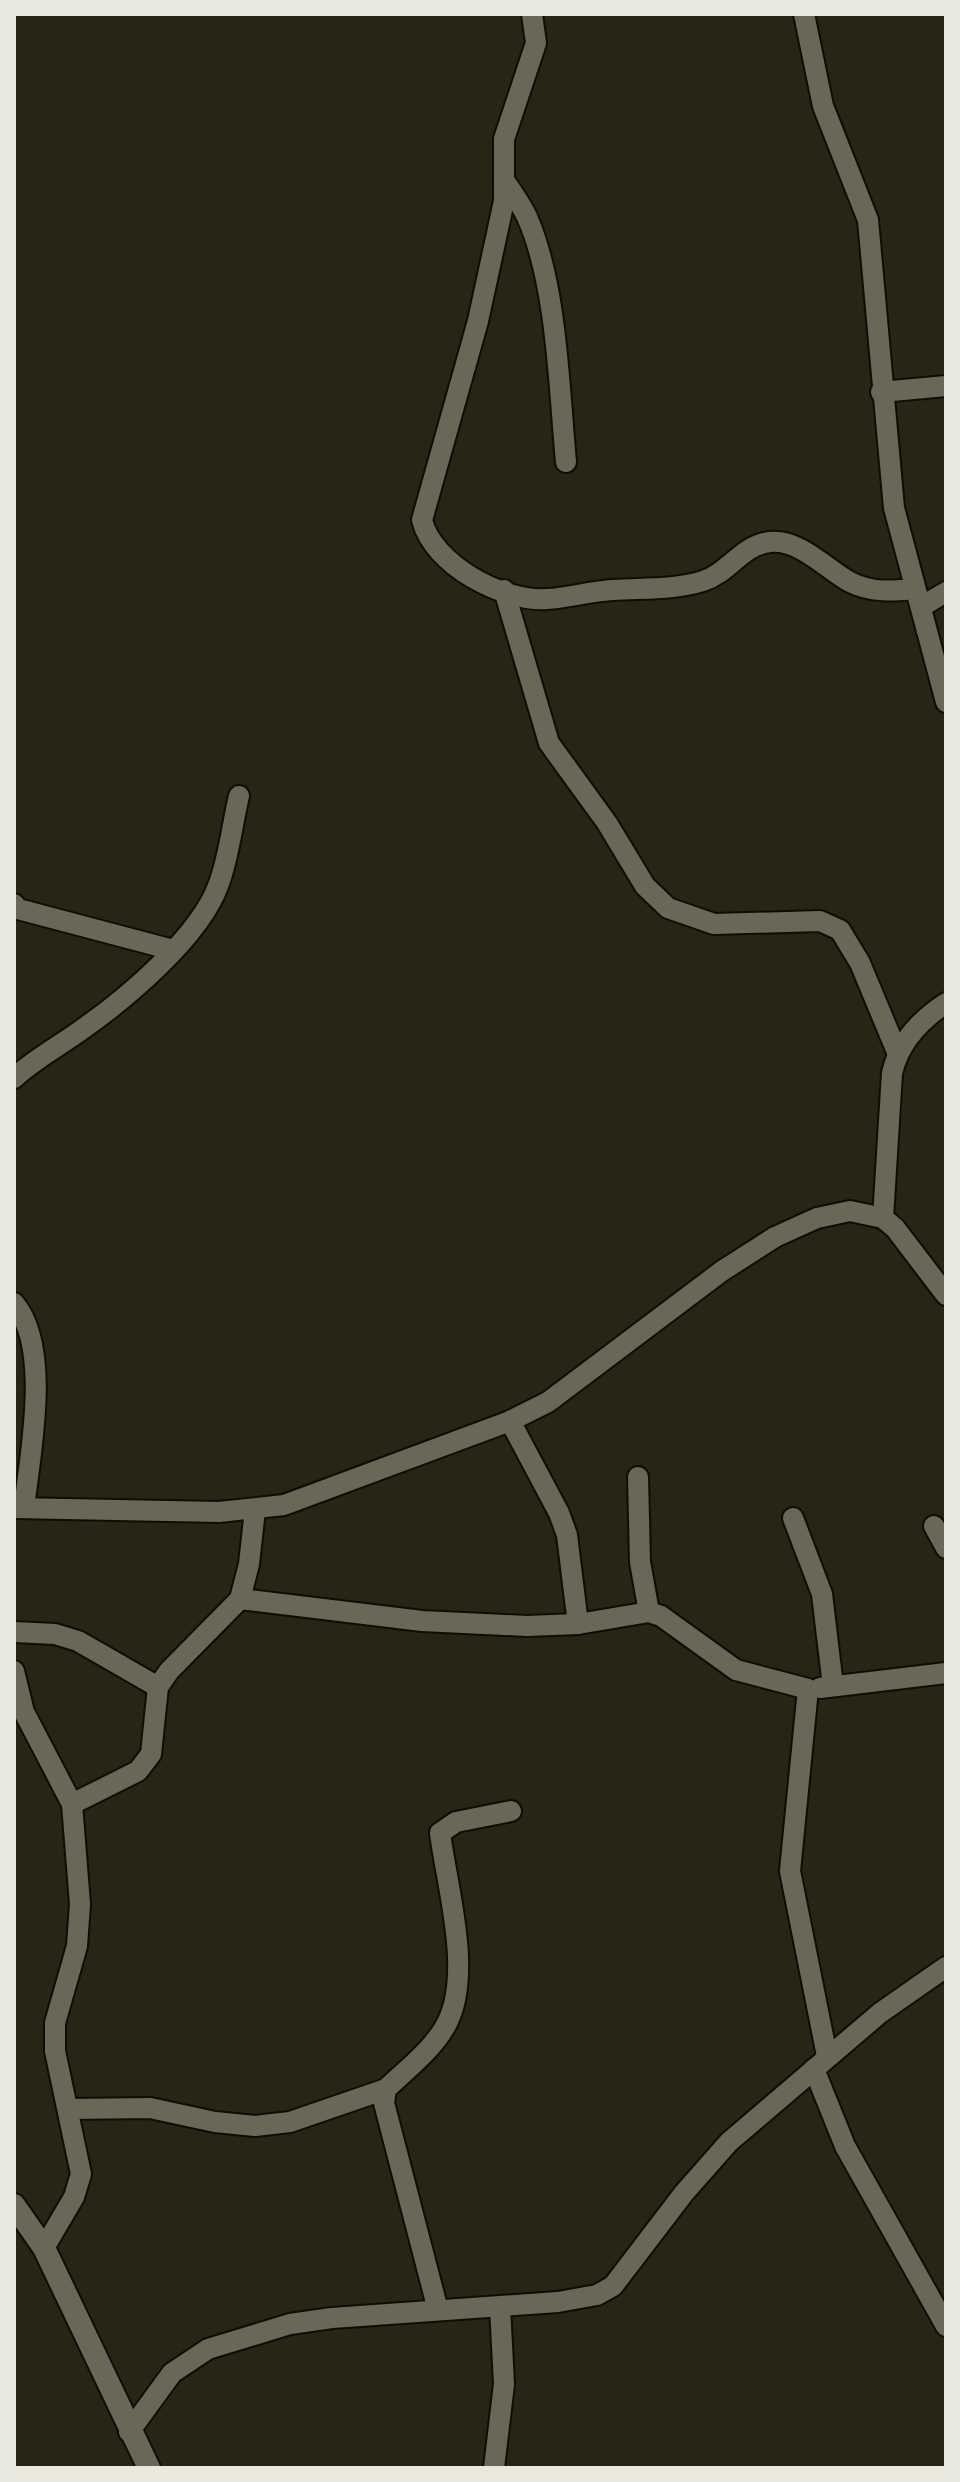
<svg xmlns="http://www.w3.org/2000/svg" width="960" height="2482" viewBox="0 0 960 2482" font-family="Raleway,sans-serif">
  <style>
    .lines { fill: none; stroke-linecap: round; stroke-linejoin: round }
    .minor-casing { stroke: #100e02; stroke-width: 24 }
    .tertiary-casing { stroke: #100e02; stroke-width: 26 }
    .minor { stroke: #696856; stroke-width: 20 }
    .tertiary { stroke: #696856; stroke-width: 22 }
  </style>
  <rect width="100%" height="100%" fill="#272515"/>
  <g class="lines">
    <g class="minor-casing">
      <g id="minor">
        <path d="M532,14l4,29 -32,96v62l-26,120 -56,199c11,45 81,82 125,79 22,-1 44,-8 66,-9 31,-2 61,0 90,-9 27,-9 39,-36 67,-39 30,-3 56,27 80,40 21,11 43,9 65,7"/>
        <polyline points="804,14 823,106 868,220 894,508 946,702"/>
        <path d="M504,180c8,12 17,24 23,37 30,68 32,171 39,245"/>
        <polyline points="881,392 946,386"/>
        <polyline points="504,590 549,743 607,823 645,886 668,908 714,924 820,921 840,930 860,963 897,1052"/>
        <polyline points="921,607 946,592"/>
        <polyline points="14,904 18,909 173,950"/>
        <path d="M14,1078c22,-20 47,-33 70,-50 44,-31 115,-91 134,-142 11,-28 14,-61 21,-90"/>
        <path d="M883,1218l9,-145c7,-30 28,-53 54,-70"/>
        <path d="M14,1303c38,45 16,151 10,205"/>
        <polyline points="510,1421 559,1513 567,1535 578,1624"/>
        <polyline points="638,1477 640,1562 649,1612"/>
        <polyline points="14,1508 219,1512 284,1505 510,1421 548,1402 722,1271 775,1237 817,1218 850,1211 883,1218 895,1228 946,1295"/>
        <polyline points="793,1518 822,1594 833,1686"/>
        <polyline points="934,1526 946,1548"/>
        <polyline points="240,1599 422,1621 527,1626 578,1624 649,1612 661,1616 736,1670 808,1689 790,1871 827,2056"/>
        <polyline points="14,1632 55,1634 78,1641 158,1687"/>
        <polyline points="14,1671 24,1712 72,1804 80,1904 77,1946 55,2023 55,2051 81,2174 74,2197 44,2248"/>
        <polyline points="820,1688 946,1673"/>
        <polyline points="72,1804 138,1771 151,1754 158,1687 169,1671 240,1599 249,1564 255,1510"/>
        <polyline points="814,2069 845,2146 946,2326"/>
        <polyline points="68,2109 150,2108 215,2122 255,2126 290,2122 386,2089"/>
        <path d="M438,2310l-54,-207 2,-14c21,-20 50,-42 62,-68 24,-50 -1,-134 -8,-188l16,-11 55,-11"/>
        <polyline points="129,2432 172,2373 208,2349 290,2324 332,2318 558,2302 597,2295 613,2286 684,2193 729,2142 880,2013 946,1967"/>
        <polyline points="494,2468 504,2384 500,2307"/>
      </g>
    </g>
    <g class="tertiary-casing">
      <polyline id="tertiary" points="14,2205 44,2248 149,2468"/>
    </g>
    <use href="#minor" class="minor"/>
    <use href="#tertiary" class="tertiary"/>
  </g>
  <rect width="960" height="2482" fill="none" stroke="#e9e8de" stroke-width="32"/>
</svg>
